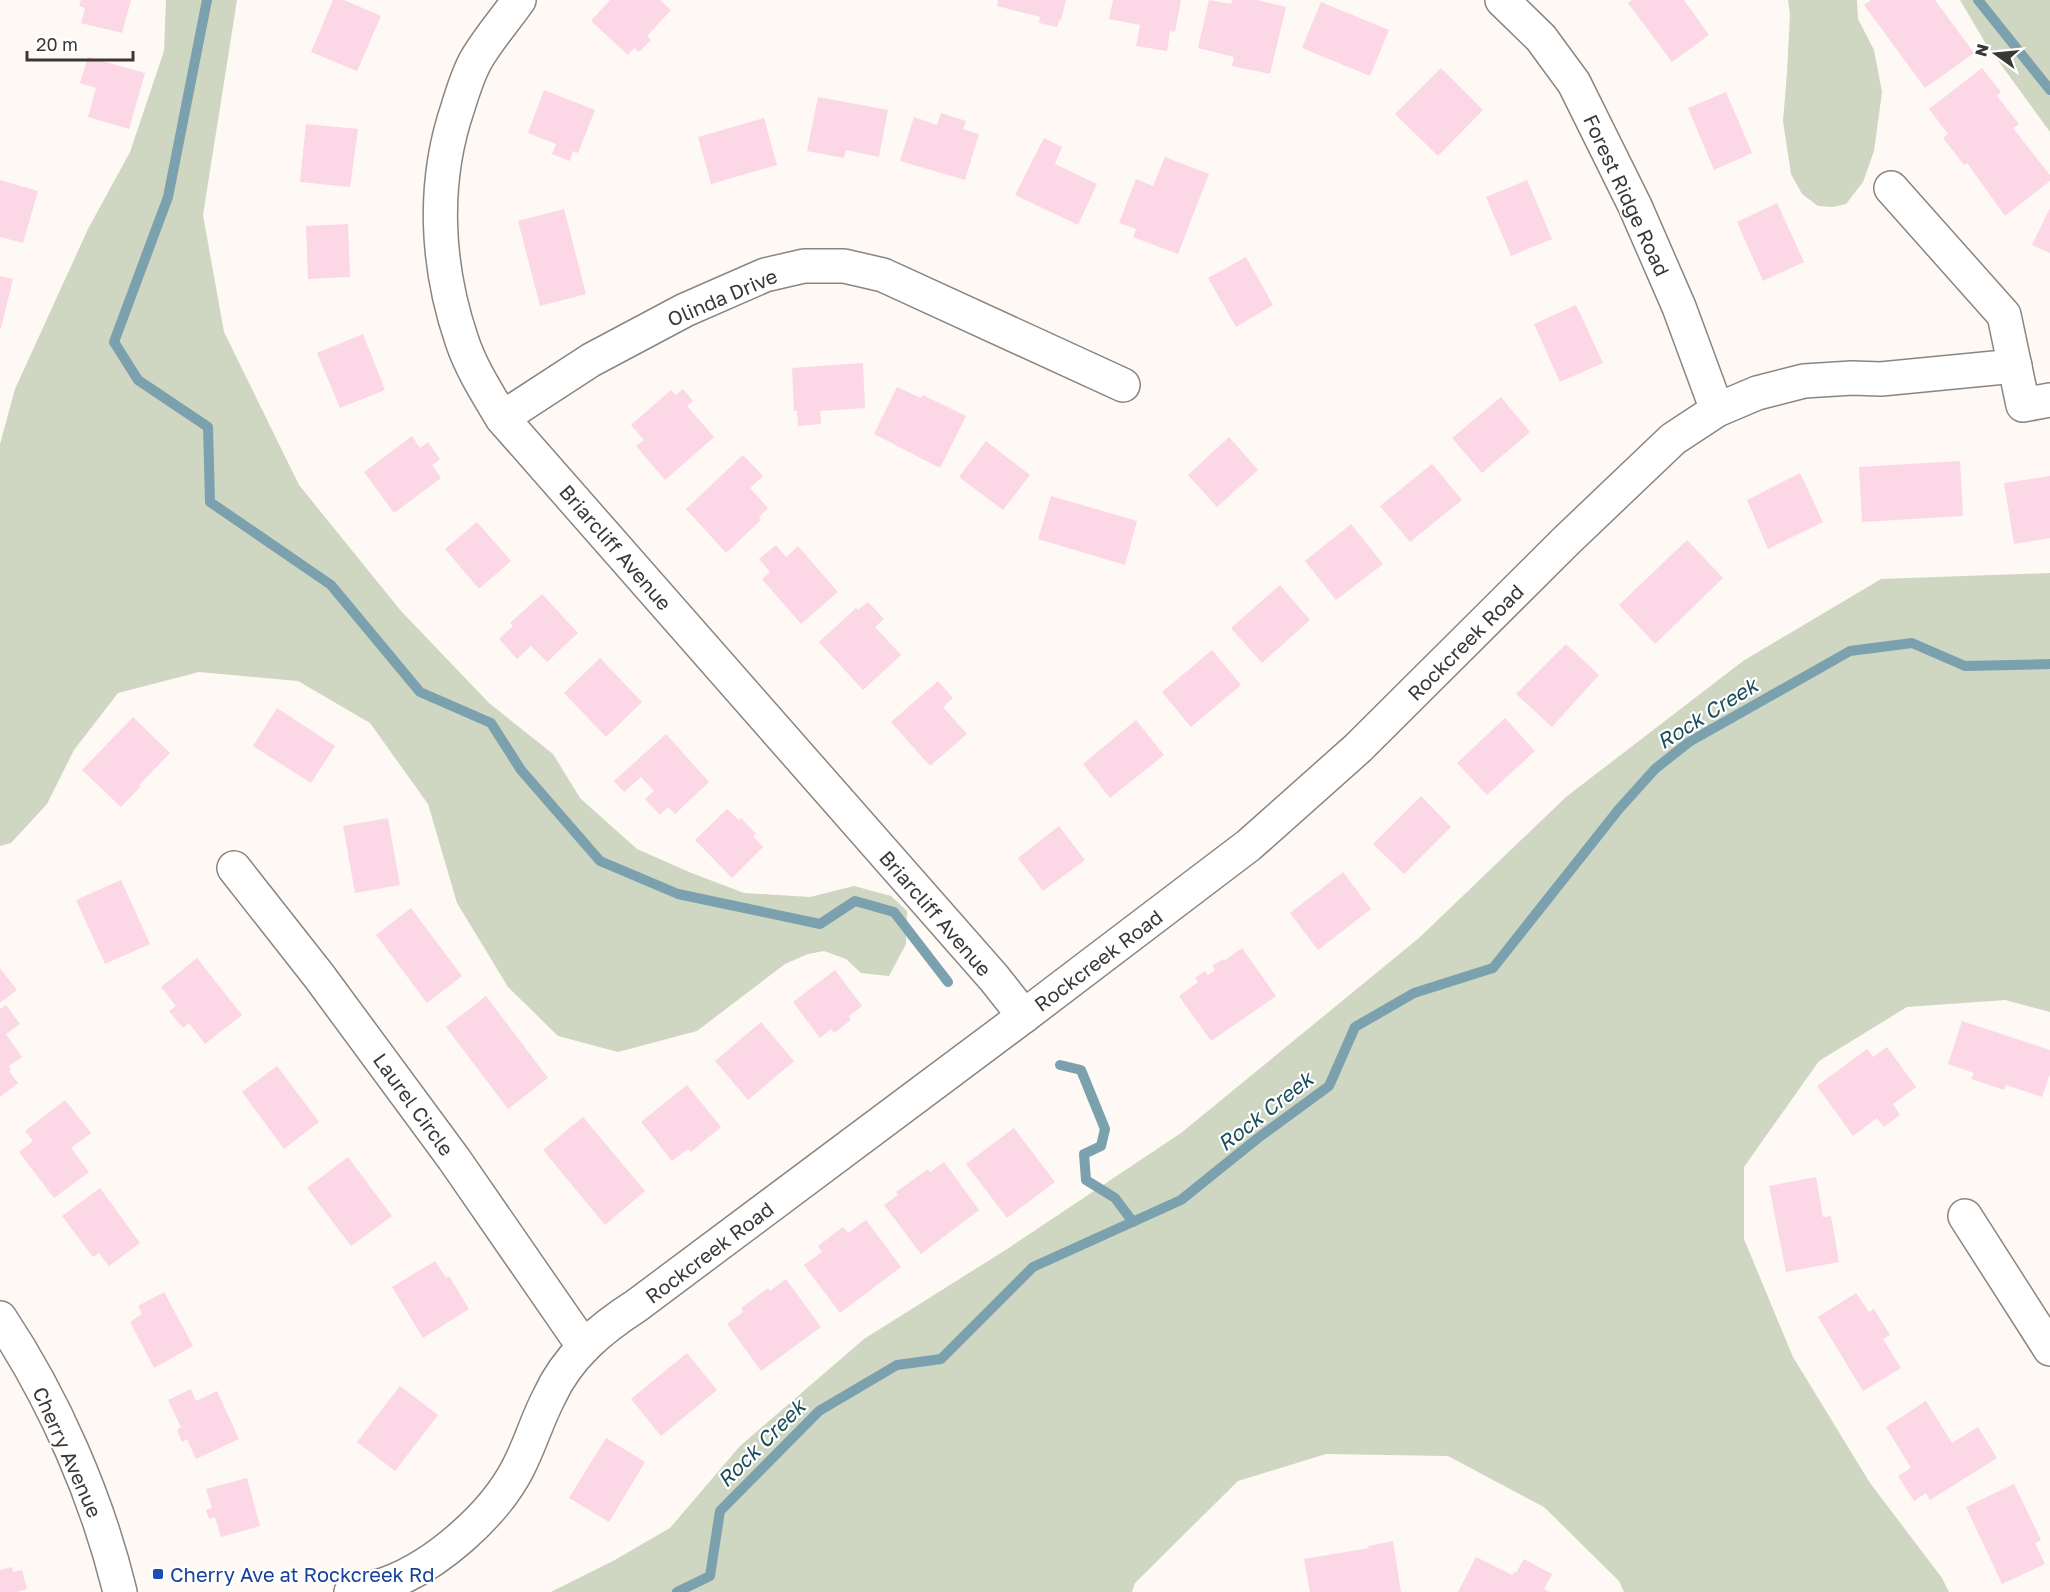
<svg xmlns="http://www.w3.org/2000/svg" width="2050" height="1592" viewBox="0 0 2050 1592" font-family="'Golos Text',sans-serif">
  <style>
    .green { fill: #cfd6c1 }
    .lines { fill: none; stroke-linecap: round; stroke-linejoin: round }
    .stream { stroke: #7ca1ae; stroke-width: 10 }
    .building { fill: #fcd7e5 }
    .minor-casing { stroke: #8a8581; stroke-width: 36 }
    .minor { stroke: #fff; stroke-width: 33 }
    .transit-dot { fill: #1a4fb4; stroke: #fff; stroke-width: 2 }
    .labels { text-anchor: middle; dominant-baseline: central; stroke-width: 4.5; stroke-linejoin: round; paint-order: stroke }
    .street-label { font-size: 20px; fill: #3a3836; stroke: #fff }
    .transit-label { font-size: 20px; fill: #164399; stroke: #fff; text-anchor: start }
    .water-label { font-size: 21px; font-style: italic; fill: #1a4e5d; stroke: #fff }
  </style>
  <rect width="100%" height="100%" fill="#fef9f5"/>
  <g class="green">
    <polygon points="166,0 237,0 203,215 224,332 299,485 401,611 489,703 553,754 580,798 637,849 689,872 744,893 810,897 854,886 891,896 907,911 906,944 889,976 861,973 846,959 824,951 808,954 785,964 697,1031 618,1052 558,1036 508,987 457,903 428,804 370,723 298,681 199,672 118,693 74,750 47,804 11,843 0,846 0,444 15,389 88,229 130,152 164,51"/>
    <polygon points="1788,0 1857,0 1858,19 1874,50 1882,92 1874,151 1863,182 1846,204 1833,207 1818,206 1802,194 1791,174 1783,121 1787,73 1790,14"/>
    <polygon points="1960,0 2050,0 2050,132 1986,44"/>
    <polygon points="2050,573 2050,1012 2005,1000 1907,1007 1819,1061 1744,1167 1744,1239 1793,1357 1870,1483 1942,1578 1949,1592 1624,1592 1619,1581 1544,1507 1448,1456 1326,1454 1238,1481 1135,1583 1132,1592 551,1592 613,1561 670,1528 740,1446 864,1339 1004,1251 1181,1133 1419,938 1566,797 1743,661 1881,579"/>
  </g>
  <g class="lines">
    <g class="stream">
      <polyline points="207,0 168,197 114,342 138,380 208,427 210,502 331,585 420,692 491,723 521,770 600,861 678,894 820,924 855,901 894,912 948,982"/>
      <polyline points="1978,0 2050,90"/>
      <polyline points="1060,1065 1081,1070 1105,1129 1101,1146 1084,1154 1086,1180 1115,1198 1133,1222"/>
      <polyline points="677,1592 710,1576 720,1511 819,1411 897,1365 941,1359 1033,1267 1181,1200 1258,1138 1329,1086 1355,1027 1414,993 1493,968 1619,809 1655,769 1689,742 1850,651 1912,643 1965,666 2050,664"/>
    </g>
  </g>
  <g class="building">
    <polygon points="81,0 131,0 122,33 81,23 85,8 79,6"/>
    <polygon points="333,0 344,0 381,16 357,71 311,52"/>
    <polygon points="610,0 660,0 671,10 647,36 651,40 639,52 634,48 628,55 591,21"/>
    <polygon points="998,0 1066,0 1061,20 1059,20 1057,27 1039,23 1040,17 997,6"/>
    <polygon points="1113,0 1181,0 1175,32 1170,31 1167,51 1136,46 1140,25 1109,19"/>
    <polygon points="1209,0 1231,4 1232,0 1257,0 1286,7 1270,74 1232,66 1234,57 1198,48"/>
    <polygon points="1632,0 1684,0 1709,35 1672,62 1628,3"/>
    <polygon points="1871,0 1935,0 1974,53 1925,88 1864,5"/>
    <polygon points="1321,2 1389,30 1370,76 1302,48"/>
    <polygon points="88,57 145,73 129,129 88,117 96,88 80,83"/>
    <polygon points="1441,68 1483,110 1438,156 1395,114"/>
    <polygon points="1982,68 2001,92 1997,96 2019,124 2013,128 2050,175 2050,181 2005,216 1967,163 1964,165 1943,138 1948,134 1929,109"/>
    <polygon points="544,90 595,110 578,153 573,151 570,161 552,154 556,144 528,133"/>
    <polygon points="1726,92 1752,153 1714,170 1688,108"/>
    <polygon points="818,97 888,110 879,157 846,150 844,158 807,151"/>
    <polygon points="941,113 966,121 963,129 979,134 965,180 900,161 914,117 937,125"/>
    <polygon points="764,118 777,165 711,184 698,137"/>
    <polygon points="306,124 358,129 350,187 300,182"/>
    <polygon points="1044,138 1062,147 1055,164 1097,184 1078,225 1015,195"/>
    <polygon points="1165,157 1209,174 1178,254 1133,237 1136,229 1119,223 1136,179 1153,186"/>
    <polygon points="0,180 38,191 23,243 0,237"/>
    <polygon points="1527,180 1552,239 1511,256 1486,197"/>
    <polygon points="1777,203 1804,262 1763,281 1737,222"/>
    <polygon points="2050,208 2050,253 2032,245"/>
    <polygon points="564,209 586,294 540,306 518,221"/>
    <polygon points="348,224 350,277 308,279 306,226"/>
    <polygon points="1246,257 1273,305 1236,327 1208,278"/>
    <polygon points="0,276 13,279 1,328 0,328"/>
    <polygon points="1576,305 1603,363 1560,382 1534,324"/>
    <polygon points="363,334 385,390 340,408 317,353"/>
    <polygon points="863,363 865,408 820,411 821,424 798,426 797,411 794,411 792,368"/>
    <polygon points="897,387 921,398 923,395 966,416 940,468 874,434"/>
    <polygon points="683,389 693,401 687,406 714,437 665,480 636,446 644,440 631,425 671,390 676,395"/>
    <polygon points="1501,397 1530,432 1482,473 1452,438"/>
    <polygon points="412,436 420,448 428,442 440,459 432,465 441,478 394,513 364,472"/>
    <polygon points="1229,437 1258,470 1217,507 1188,475"/>
    <polygon points="986,441 1030,475 1003,510 959,477"/>
    <polygon points="743,455 763,476 750,488 768,508 759,517 761,520 726,553 686,509"/>
    <polygon points="1960,461 1963,516 1862,522 1859,467"/>
    <polygon points="1432,464 1462,500 1410,542 1380,506"/>
    <polygon points="1800,473 1823,522 1768,549 1747,500"/>
    <polygon points="2050,476 2050,538 2014,544 2004,483"/>
    <polygon points="1051,496 1137,521 1125,565 1038,539"/>
    <polygon points="477,522 511,561 479,589 445,549"/>
    <polygon points="1351,524 1383,564 1336,600 1305,561"/>
    <polygon points="1687,540 1723,578 1655,644 1619,605"/>
    <polygon points="776,545 786,557 798,546 838,592 801,624 762,579 770,572 759,559"/>
    <polygon points="1280,585 1310,620 1262,663 1231,628"/>
    <polygon points="542,594 578,633 547,662 531,646 517,659 499,639 513,626 510,623"/>
    <polygon points="868,602 884,619 875,627 901,655 863,690 819,642 856,608 858,610"/>
    <polygon points="1566,644 1599,675 1552,727 1516,694"/>
    <polygon points="1212,650 1241,685 1191,727 1162,692"/>
    <polygon points="600,658 642,702 606,737 564,693"/>
    <polygon points="938,681 953,698 943,707 967,734 930,766 891,722"/>
    <polygon points="277,708 335,746 311,783 253,746"/>
    <polygon points="133,717 170,753 139,785 141,786 121,807 82,770"/>
    <polygon points="1505,718 1535,751 1487,795 1457,763"/>
    <polygon points="1136,720 1164,755 1110,798 1083,764"/>
    <polygon points="666,734 709,782 675,814 668,807 660,815 645,799 654,791 641,777 624,792 614,781"/>
    <polygon points="1421,796 1451,827 1404,874 1373,844"/>
    <polygon points="727,809 739,820 741,818 756,834 753,836 763,847 732,878 695,840"/>
    <polygon points="388,818 400,885 355,893 343,826"/>
    <polygon points="1059,826 1085,860 1043,891 1018,858"/>
    <polygon points="1343,872 1371,909 1318,950 1290,913"/>
    <polygon points="121,880 150,944 105,964 76,900"/>
    <polygon points="411,908 462,976 427,1003 376,935"/>
    <polygon points="1242,948 1276,996 1211,1041 1179,996 1198,982 1195,978 1205,971 1208,975 1215,970 1212,966 1223,959 1224,961"/>
    <polygon points="197,958 242,1015 205,1044 189,1023 183,1028 169,1011 176,1006 161,987"/>
    <polygon points="0,968 17,990 0,1003"/>
    <polygon points="835,970 862,1006 849,1016 851,1020 834,1033 831,1029 820,1038 793,1002"/>
    <polygon points="486,996 548,1078 508,1109 446,1027"/>
    <polygon points="6,1005 20,1024 6,1034 22,1057 9,1066 11,1069 9,1071 18,1083 0,1097 0,1009"/>
    <polygon points="1962,1021 2050,1050 2050,1074 2042,1097 2006,1085 2004,1090 1971,1079 1974,1073 1948,1064"/>
    <polygon points="761,1022 794,1061 748,1100 715,1061"/>
    <polygon points="1887,1047 1916,1087 1893,1104 1900,1115 1884,1127 1877,1118 1853,1136 1817,1086 1867,1049 1873,1057"/>
    <polygon points="277,1066 319,1122 284,1149 242,1092"/>
    <polygon points="687,1085 721,1127 691,1152 688,1149 672,1161 641,1122"/>
    <polygon points="65,1100 91,1133 71,1148 89,1172 54,1198 19,1152 33,1141 25,1131"/>
    <polygon points="583,1117 645,1191 605,1225 543,1150"/>
    <polygon points="1014,1128 1055,1182 1007,1218 966,1164"/>
    <polygon points="348,1157 392,1216 351,1246 307,1188"/>
    <polygon points="944,1162 979,1210 921,1254 884,1205 898,1195 896,1192 928,1169 930,1172"/>
    <polygon points="1816,1177 1823,1217 1831,1216 1839,1262 1786,1272 1769,1186"/>
    <polygon points="100,1188 140,1243 109,1266 99,1253 93,1257 62,1216"/>
    <polygon points="866,1220 901,1267 840,1313 804,1265 822,1252 818,1246 843,1227 848,1233"/>
    <polygon points="435,1261 446,1278 449,1276 469,1309 423,1338 392,1287"/>
    <polygon points="786,1279 821,1327 761,1371 727,1324 743,1312 741,1308 768,1288 770,1291"/>
    <polygon points="164,1292 193,1346 154,1368 130,1322 142,1314 138,1306"/>
    <polygon points="1856,1293 1869,1312 1874,1309 1890,1335 1883,1339 1901,1368 1863,1391 1818,1317"/>
    <polygon points="687,1353 717,1390 661,1436 631,1399"/>
    <polygon points="400,1386 438,1415 395,1471 357,1442"/>
    <polygon points="191,1389 196,1401 217,1391 239,1439 196,1459 187,1439 182,1442 177,1430 181,1427 168,1400"/>
    <polygon points="1926,1401 1952,1443 1978,1427 1997,1458 1930,1500 1926,1493 1914,1501 1898,1476 1911,1468 1886,1427"/>
    <polygon points="606,1438 645,1462 609,1522 569,1498"/>
    <polygon points="247,1478 260,1526 221,1537 215,1517 209,1519 206,1510 212,1508 206,1489"/>
    <polygon points="2014,1484 2041,1540 2035,1543 2045,1564 2002,1584 1966,1507"/>
    <polygon points="1393,1541 1401,1592 1310,1592 1304,1559 1369,1548 1368,1546"/>
    <polygon points="1476,1557 1512,1575 1514,1572 1516,1573 1524,1559 1552,1574 1544,1589 1550,1592 1458,1592"/>
    <polygon points="12,1567 13,1572 22,1570 27,1589 17,1592 0,1592 0,1570"/>
  </g>
  <g class="lines">
    <g class="minor-casing">
      <g id="minor">
        <path d="M519,0c-14,20 -31,39 -43,60 -8,14 -13,31 -18,47 -26,76 -22,158 4,234 9,27 25,52 40,77l492,560 30,38"/>
        <polyline points="1502,0 1541,38 1574,83 1635,206 1679,307 1717,410"/>
        <polyline points="1891,188 2004,315 2023,405 2050,400"/>
        <polyline points="502,418 591,360 685,310 765,275 804,266 844,266 883,275 1123,385"/>
        <polyline points="234,868 319,976 454,1159 584,1347"/>
        <polyline points="1965,1216 2050,1349"/>
        <path d="M0,1318c54,81 97,179 120,274"/>
        <path d="M351,1592c11,-3 24,-4 35,-8 50,-18 108,-69 132,-116 12,-23 19,-48 31,-71 18,-40 51,-68 87,-91l388,-290 225,-171 109,-97 208,-207 107,-102 44,-29 40,-17 47,-12 48,-3 29,1 134,-13"/>
      </g>
    </g>
    <use href="#minor" class="minor"/>
  </g>
  <rect class="transit-dot" x="152" y="1568" width="12" height="12" rx="3"/>
  <g class="labels">
    <g class="street-label">
      <text transform="translate(1627 195) rotate(65)">Forest Ridge Road</text>
      <text transform="translate(722 297) rotate(-23)">Olinda Drive</text>
      <text transform="translate(616 547) rotate(49)">Briarcliff Avenue</text>
      <text transform="translate(1465 642) rotate(-45)">Rockcreek Road</text>
      <text transform="translate(936 913) rotate(49)">Briarcliff Avenue</text>
      <text transform="translate(1098 960) rotate(-37)">Rockcreek Road</text>
      <text transform="translate(414 1104) rotate(54)">Laurel Circle</text>
      <text transform="translate(709 1252) rotate(-37)">Rockcreek Road</text>
      <text transform="translate(68 1452) rotate(66)">Cherry Avenue</text>
    </g>
    <g class="transit-label">
      <text x="170" y="1574">Cherry Ave at Rockcreek Rd</text>
    </g>
    <g class="water-label">
      <text transform="translate(1707 713) rotate(-32)">Rock Creek</text>
      <text transform="translate(1265 1111) rotate(-38)">Rock Creek</text>
      <text transform="translate(761 1443) rotate(-45)">Rock Creek</text>
    </g>
  </g>
  <g transform="translate(1996 54) rotate(285)" stroke="#ffffff" stroke-width="4.5" paint-order="stroke">
  <path d="M0-4.5L10 22L0 15L-10 22Z" fill="#3a3836"/>
  <text y="-9" font-size="16" font-weight="bold" text-anchor="middle" fill="#3a3836">N</text>
  </g>
  <path d="M27 51v9h106v-9" fill="none" stroke="#3a3836" stroke-width="3"/>
  <text x="36" y="51" font-size="18" fill="#3a3836" stroke="#ffffff" stroke-width="4.5" paint-order="stroke">20 m</text>
</svg>
